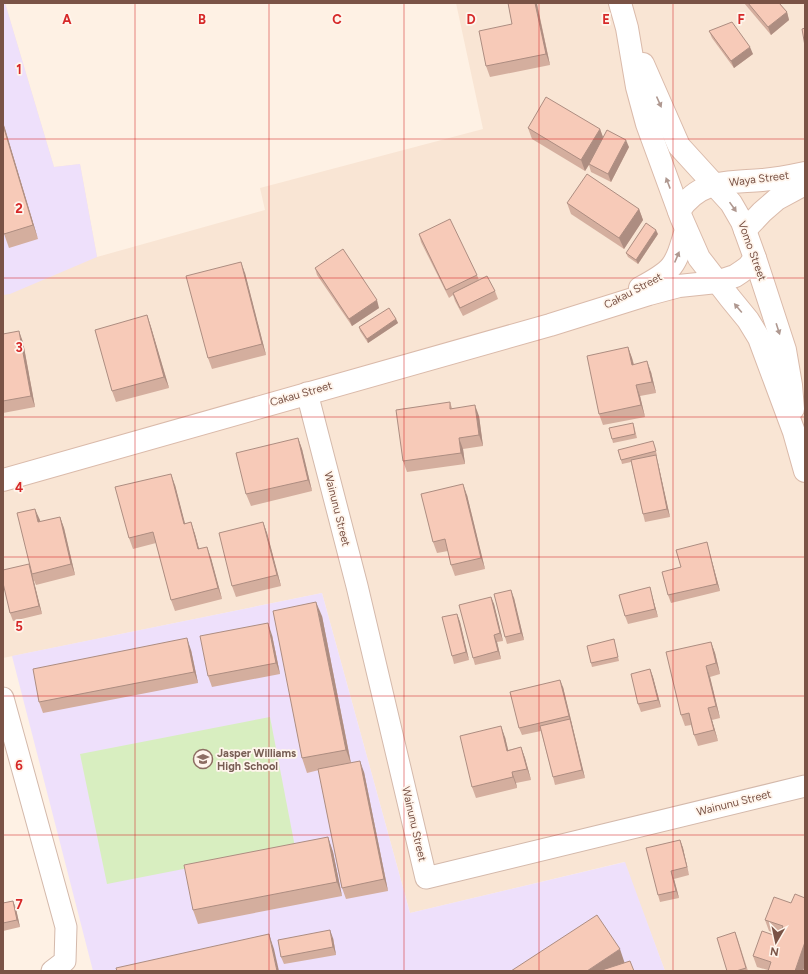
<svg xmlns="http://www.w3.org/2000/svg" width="808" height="974" viewBox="0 0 808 974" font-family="Figtree,sans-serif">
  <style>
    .residential { fill: #f9e5d4 }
    .education { fill: #eee0fb }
    .green { fill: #d8eec0 }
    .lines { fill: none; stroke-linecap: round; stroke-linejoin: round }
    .street-casing { stroke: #d4b9ab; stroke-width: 23 }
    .secondary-casing { stroke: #dabaaa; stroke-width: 24 }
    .street { stroke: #fff; stroke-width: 21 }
    .secondary { stroke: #fff; stroke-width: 22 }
    .wall { fill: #d4ae9e }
    .shaded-wall { fill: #ad8d81 }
    .building { fill: #f7cab8; stroke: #ad8d81 }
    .oneway { fill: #af9890 }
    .grid { fill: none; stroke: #d62828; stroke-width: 1; stroke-opacity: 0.55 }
    .labels { text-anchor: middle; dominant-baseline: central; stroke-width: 3.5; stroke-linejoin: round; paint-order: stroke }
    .street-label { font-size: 11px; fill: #7a5346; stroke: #fff5ec }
    .education-label { font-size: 11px; font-weight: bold; fill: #785e54; stroke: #fff5ec; text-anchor: start }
    .grid-label { font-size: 13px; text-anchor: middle; font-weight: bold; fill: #d62828; stroke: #fff5ec; stroke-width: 3.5; stroke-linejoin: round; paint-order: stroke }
  </style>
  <rect width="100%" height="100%" fill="#fef1e4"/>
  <polygon class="residential" points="3,3 5,3 54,167 80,164 97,257 265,210 260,188 483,129 456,3 805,3 805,971 665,971 624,862 410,913 322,593 3,658"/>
  <g class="education">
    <polygon points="3,3 5,3 54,167 80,164 97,257 10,294 3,295"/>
    <polygon points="322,593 410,913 625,862 665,971 93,971 12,656"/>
  </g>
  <polygon class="green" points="270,717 295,847 107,884 80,754"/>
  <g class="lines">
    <g class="street-casing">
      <g id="street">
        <polyline points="307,393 357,586 426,878 805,786"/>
        <polyline points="3,698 66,927 65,961 52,971"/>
      </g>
    </g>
    <g class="secondary-casing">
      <g id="secondary">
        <polyline points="620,3 627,28 637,87 647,124 681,217 699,258 730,298 748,320 759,338 794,432 805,471"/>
        <polyline points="643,64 679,146 731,203 742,222 755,258 785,350 791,385 793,409"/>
        <path d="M679,211c21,-32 49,-28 83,-31 14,-1 29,-4 43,-7"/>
        <polyline points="745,230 762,212 777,199 805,184"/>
        <path d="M640,288c34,-18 35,-21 46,-58"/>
        <polyline points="3,480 550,325 649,294 679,286 717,282 735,276 741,272 748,267 755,258"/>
      </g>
    </g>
    <use href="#street" class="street"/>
    <use href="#secondary" class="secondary"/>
  </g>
  <g class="wall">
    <polygon points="508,3 537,3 550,65 490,77 486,66 512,24"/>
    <polygon points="744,3 779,3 787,12 789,20 771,35"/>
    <polygon points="709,31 753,54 734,68 712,38"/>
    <polygon points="3,122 38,239 9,248 3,231"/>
    <polygon points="528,128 600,129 603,137 629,147 611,182 591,172 589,165 585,171 532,139"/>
    <polygon points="567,203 639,209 643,220 624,249 571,214"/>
    <polygon points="419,234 477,275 479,280 495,291 498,299 463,316 455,301 453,295 449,298 421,242"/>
    <polygon points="658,234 638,264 628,257 626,253"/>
    <polygon points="315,268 379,308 352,326 317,275"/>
    <polygon points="245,273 266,355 212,369 208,358"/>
    <polygon points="147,315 151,327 169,388 116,402 112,391"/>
    <polygon points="396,319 398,323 368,343 360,331 359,327"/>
    <polygon points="3,334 23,342 35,407 3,413"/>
    <polygon points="628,347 632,358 634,364 651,372 656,393 640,396 645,417 603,425 599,414"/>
    <polygon points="450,402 452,408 479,416 483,446 463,449 465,464 407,472 403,461"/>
    <polygon points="634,426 637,438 613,443 612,439"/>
    <polygon points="298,438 302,449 312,491 251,506 246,494"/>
    <polygon points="654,445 657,455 656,456 658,463 670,517 645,522 643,514 631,462 622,464 621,460"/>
    <polygon points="175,485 185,524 191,522 195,534 199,549 211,558 222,599 175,611 171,600 156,543 133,549 129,538"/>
    <polygon points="467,495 485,569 455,576 451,565 448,551 437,553 433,542"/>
    <polygon points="60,517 64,528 75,575 36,585 33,578 42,614 13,621 10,613 29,564 40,522"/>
    <polygon points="263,522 267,533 281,586 236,597 232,586"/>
    <polygon points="707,542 709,550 720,591 671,603 668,595 681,567"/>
    <polygon points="652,595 658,617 628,624 625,616"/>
    <polygon points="491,597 494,604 503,641 497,642 501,659 475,665 473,658"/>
    <polygon points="514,598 524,640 507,644 505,637"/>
    <polygon points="457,614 460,622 469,660 454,664 452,656"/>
    <polygon points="322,616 351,763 364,772 388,891 346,899 342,888 319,770 307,773 302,758"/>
    <polygon points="272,635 280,674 212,687 208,676"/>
    <polygon points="614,639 619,661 592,667 591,663"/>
    <polygon points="711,642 715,653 720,674 710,677 720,718 712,720 718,741 698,746 694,735 691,725 685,726 681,715"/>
    <polygon points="191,650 198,683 43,713 39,702"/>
    <polygon points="650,669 653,677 661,707 641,712 638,704"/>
    <polygon points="563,687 585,778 555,785 553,777 541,731 522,735 519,728"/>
    <polygon points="505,737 508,750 521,747 525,758 531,780 516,783 517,788 476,798 472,787"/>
    <polygon points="328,837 333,852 342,896 198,924 193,910"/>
    <polygon points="680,840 683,848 689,875 674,879 679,898 660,902 658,895"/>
    <polygon points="805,898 805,965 803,971 768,970 757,967 753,956 779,937 780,935 769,931 765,920 791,903"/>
    <polygon points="13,901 16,909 20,927 3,931 3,903"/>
    <polygon points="735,932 738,940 748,971 727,971"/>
    <polygon points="333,938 336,955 284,964 281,957"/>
  </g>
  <g class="shaded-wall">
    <polygon points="535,3 537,3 537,5 550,65 546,54"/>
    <polygon points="787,12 789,20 771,35 768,27"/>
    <polygon points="750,47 753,54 734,68 731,61"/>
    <polygon points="3,122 38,239 33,225 3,125"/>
    <polygon points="600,129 604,140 585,171 581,160"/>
    <polygon points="626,140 629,147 611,182 608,174"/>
    <polygon points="639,209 643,220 624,249 619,238"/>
    <polygon points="656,230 658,234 638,264 636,260"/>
    <polygon points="241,262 245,273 266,355 262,344"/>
    <polygon points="377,300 379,308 352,326 349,319"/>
    <polygon points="147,315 151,327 169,388 164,377"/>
    <polygon points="396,319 398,323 368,343 367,339"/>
    <polygon points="19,331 23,342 35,407 31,396"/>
    <polygon points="628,347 632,358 636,376 632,365"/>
    <polygon points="647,361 651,372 656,393 652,382"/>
    <polygon points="636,385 640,396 645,417 641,405"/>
    <polygon points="475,405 479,416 483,446 479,435"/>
    <polygon points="298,438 302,449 312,491 308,480"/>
    <polygon points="459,438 463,449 465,464 461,453"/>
    <polygon points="656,455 658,463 670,517 667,509"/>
    <polygon points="171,474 175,485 188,535 184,524"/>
    <polygon points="463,484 467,495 485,569 481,558"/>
    <polygon points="35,509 40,520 42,533 38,522"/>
    <polygon points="60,517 64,528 75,575 71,564"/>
    <polygon points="191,522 195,534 202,560 198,549"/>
    <polygon points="263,522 267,533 281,586 277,575"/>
    <polygon points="707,542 709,550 720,591 717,584"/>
    <polygon points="207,547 211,558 222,599 218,588"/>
    <polygon points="29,564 33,578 42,614 39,606"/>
    <polygon points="650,587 652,595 658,617 655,609"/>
    <polygon points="511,590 514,598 524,640 521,633"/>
    <polygon points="491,597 494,604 503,641 500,633"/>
    <polygon points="316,602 322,616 351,764 346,750"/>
    <polygon points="457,614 460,622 469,660 466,652"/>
    <polygon points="268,623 272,635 280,674 276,663"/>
    <polygon points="494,635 497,642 501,659 498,651"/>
    <polygon points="187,638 191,650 198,683 194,672"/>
    <polygon points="711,642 715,653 720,674 716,663"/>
    <polygon points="706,666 710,677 720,718 716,706"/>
    <polygon points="650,669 653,677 661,707 658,700"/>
    <polygon points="560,680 563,687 585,778 582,770"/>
    <polygon points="708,708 712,720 718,741 714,730"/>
    <polygon points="501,726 505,737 511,762 507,751"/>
    <polygon points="521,747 525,758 531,780 527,769"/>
    <polygon points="360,761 364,772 388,891 384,879"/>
    <polygon points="512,772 516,783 517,788 513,777"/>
    <polygon points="328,837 333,852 342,896 337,882"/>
    <polygon points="680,840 683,848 689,875 687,867"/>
    <polygon points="671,871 674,879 679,898 676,891"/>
    <polygon points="13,901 16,909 20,927 17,920"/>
    <polygon points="330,930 333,938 336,955 333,947"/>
    <polygon points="269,934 274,949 279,971 277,971"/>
    <polygon points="805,942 805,965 803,971 795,971"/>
    <polygon points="620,949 625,964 614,971 587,971"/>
  </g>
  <g class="building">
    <polygon points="508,3 535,3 546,54 486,66 479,31 512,24"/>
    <polygon points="748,3 779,3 787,12 768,27"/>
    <polygon points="732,22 750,47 731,61 709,31"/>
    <polygon points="805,28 805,46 802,29"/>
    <polygon points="546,97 600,129 581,160 528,128"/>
    <polygon points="3,125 33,225 4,234 3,231"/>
    <polygon points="607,130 626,140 608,174 589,164"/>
    <polygon points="587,174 639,209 619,238 567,203"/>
    <polygon points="450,219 477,275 446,290 419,234"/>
    <polygon points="646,223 656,230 636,260 626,253"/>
    <polygon points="343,249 377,300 349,319 315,268"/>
    <polygon points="241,262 262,344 208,358 186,276"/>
    <polygon points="487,276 495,291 460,308 453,293"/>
    <polygon points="389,308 396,319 367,339 359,327"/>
    <polygon points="147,315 164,377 112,391 95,330"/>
    <polygon points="19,331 31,396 3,401 3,334"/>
    <polygon points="628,347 632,365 647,361 652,382 636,385 641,405 599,414 587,356"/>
    <polygon points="450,402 450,409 475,405 479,435 459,438 461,453 403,461 396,410"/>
    <polygon points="633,423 635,434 612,439 609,428"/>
    <polygon points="298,438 308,480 246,494 236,453"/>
    <polygon points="653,441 656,451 621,460 618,450"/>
    <polygon points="656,455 667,509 643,514 631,460"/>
    <polygon points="171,474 184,524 191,522 198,549 207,547 218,588 171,600 153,532 129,538 115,487"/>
    <polygon points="463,484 481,558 451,565 445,539 433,542 421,494"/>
    <polygon points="35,509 38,522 60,517 71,564 32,574 17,513"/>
    <polygon points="263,522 277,575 232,586 219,533"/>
    <polygon points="707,542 717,584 668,595 662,572 681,567 676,550"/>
    <polygon points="29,564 39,606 10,613 3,583 3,570"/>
    <polygon points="650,587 655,609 625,616 619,595"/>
    <polygon points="511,590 521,633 505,637 494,594"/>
    <polygon points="491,597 500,633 494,635 498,651 473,658 459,605"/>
    <polygon points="316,602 346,750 302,758 273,611"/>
    <polygon points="457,614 466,652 452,656 442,617"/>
    <polygon points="268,623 276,663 208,676 200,636"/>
    <polygon points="187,638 194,672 39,702 33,669"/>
    <polygon points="614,639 618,657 591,663 587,646"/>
    <polygon points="711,642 716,663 706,666 716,706 708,708 714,730 694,735 689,713 681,715 666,652"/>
    <polygon points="650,669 658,700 638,704 631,674"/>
    <polygon points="560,680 569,716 519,728 510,692"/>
    <polygon points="570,719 582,770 553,777 540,726"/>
    <polygon points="501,726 507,751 521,747 527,769 512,772 513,777 472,787 460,736"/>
    <polygon points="360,761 384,879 342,888 318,769"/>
    <polygon points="328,837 337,882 193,910 184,865"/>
    <polygon points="680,840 687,867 671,871 676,891 658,895 646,848"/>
    <polygon points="795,894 805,898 805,942 795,971 768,971 771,962 753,956 762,931 779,937 783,926 765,920 774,897 791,903"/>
    <polygon points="13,901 17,920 3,923 3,903"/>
    <polygon points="597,915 620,949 587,971 511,971"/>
    <polygon points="330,930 333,947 281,957 278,940"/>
    <polygon points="735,932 746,968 736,971 727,971 717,938"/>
    <polygon points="269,934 277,971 117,971 116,968"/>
    <polygon points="630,961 634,971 599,971"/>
  </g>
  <defs><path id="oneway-solid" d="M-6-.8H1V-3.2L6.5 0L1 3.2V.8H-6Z"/></defs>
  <g class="oneway">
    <use href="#oneway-solid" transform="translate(659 102) rotate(66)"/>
    <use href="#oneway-solid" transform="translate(668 183) rotate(-111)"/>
    <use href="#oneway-solid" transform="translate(733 207) rotate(55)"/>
    <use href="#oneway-solid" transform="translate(677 257) rotate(-67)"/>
    <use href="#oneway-solid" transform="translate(738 308) rotate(-130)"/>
    <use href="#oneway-solid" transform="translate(778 329) rotate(72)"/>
  </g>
  <path class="grid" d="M135,3v968M269,3v968M404,3v968M539,3v968M673,3v968M3,139h802M3,278h802M3,417h802M3,557h802M3,696h802M3,835h802"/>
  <defs>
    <g id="school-ring" transform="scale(1)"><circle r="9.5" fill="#fff5ec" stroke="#8d6e63" stroke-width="1.5"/><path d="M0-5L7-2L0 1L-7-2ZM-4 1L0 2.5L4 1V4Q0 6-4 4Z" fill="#8d6e63"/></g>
  </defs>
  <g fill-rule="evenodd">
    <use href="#school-ring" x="203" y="759"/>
  </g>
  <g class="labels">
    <g class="street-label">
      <text transform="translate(759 179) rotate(-7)">Waya Street</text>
      <text transform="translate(752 251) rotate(70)">Vomo Street</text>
      <text transform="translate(633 291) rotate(-28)">Cakau Street</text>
      <text transform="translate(301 394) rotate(-16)">Cakau Street</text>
      <text transform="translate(337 509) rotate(76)">Wainunu Street</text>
      <text transform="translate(734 803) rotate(-14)">Wainunu Street</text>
      <text transform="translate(414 824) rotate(77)">Wainunu Street</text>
    </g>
    <g class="education-label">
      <text x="217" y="753">Jasper Williams<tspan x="217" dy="13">High School</tspan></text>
    </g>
  </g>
  <g class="grid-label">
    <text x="67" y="24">A</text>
    <text x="202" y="24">B</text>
    <text x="337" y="24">C</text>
    <text x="471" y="24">D</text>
    <text x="606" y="24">E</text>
    <text x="741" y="24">F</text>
    <text x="19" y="74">1</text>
    <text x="19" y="213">2</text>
    <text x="19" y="352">3</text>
    <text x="19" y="492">4</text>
    <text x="19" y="631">5</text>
    <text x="19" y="770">6</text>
    <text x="19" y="909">7</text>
  </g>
  <rect width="808" height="974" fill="none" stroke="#7a5346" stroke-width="8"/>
  <g transform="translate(776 942) rotate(189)" stroke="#fff5ec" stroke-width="3" paint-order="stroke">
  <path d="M0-3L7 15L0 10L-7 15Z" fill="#7a5346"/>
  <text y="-6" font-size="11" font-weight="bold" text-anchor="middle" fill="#7a5346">N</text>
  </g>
</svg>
